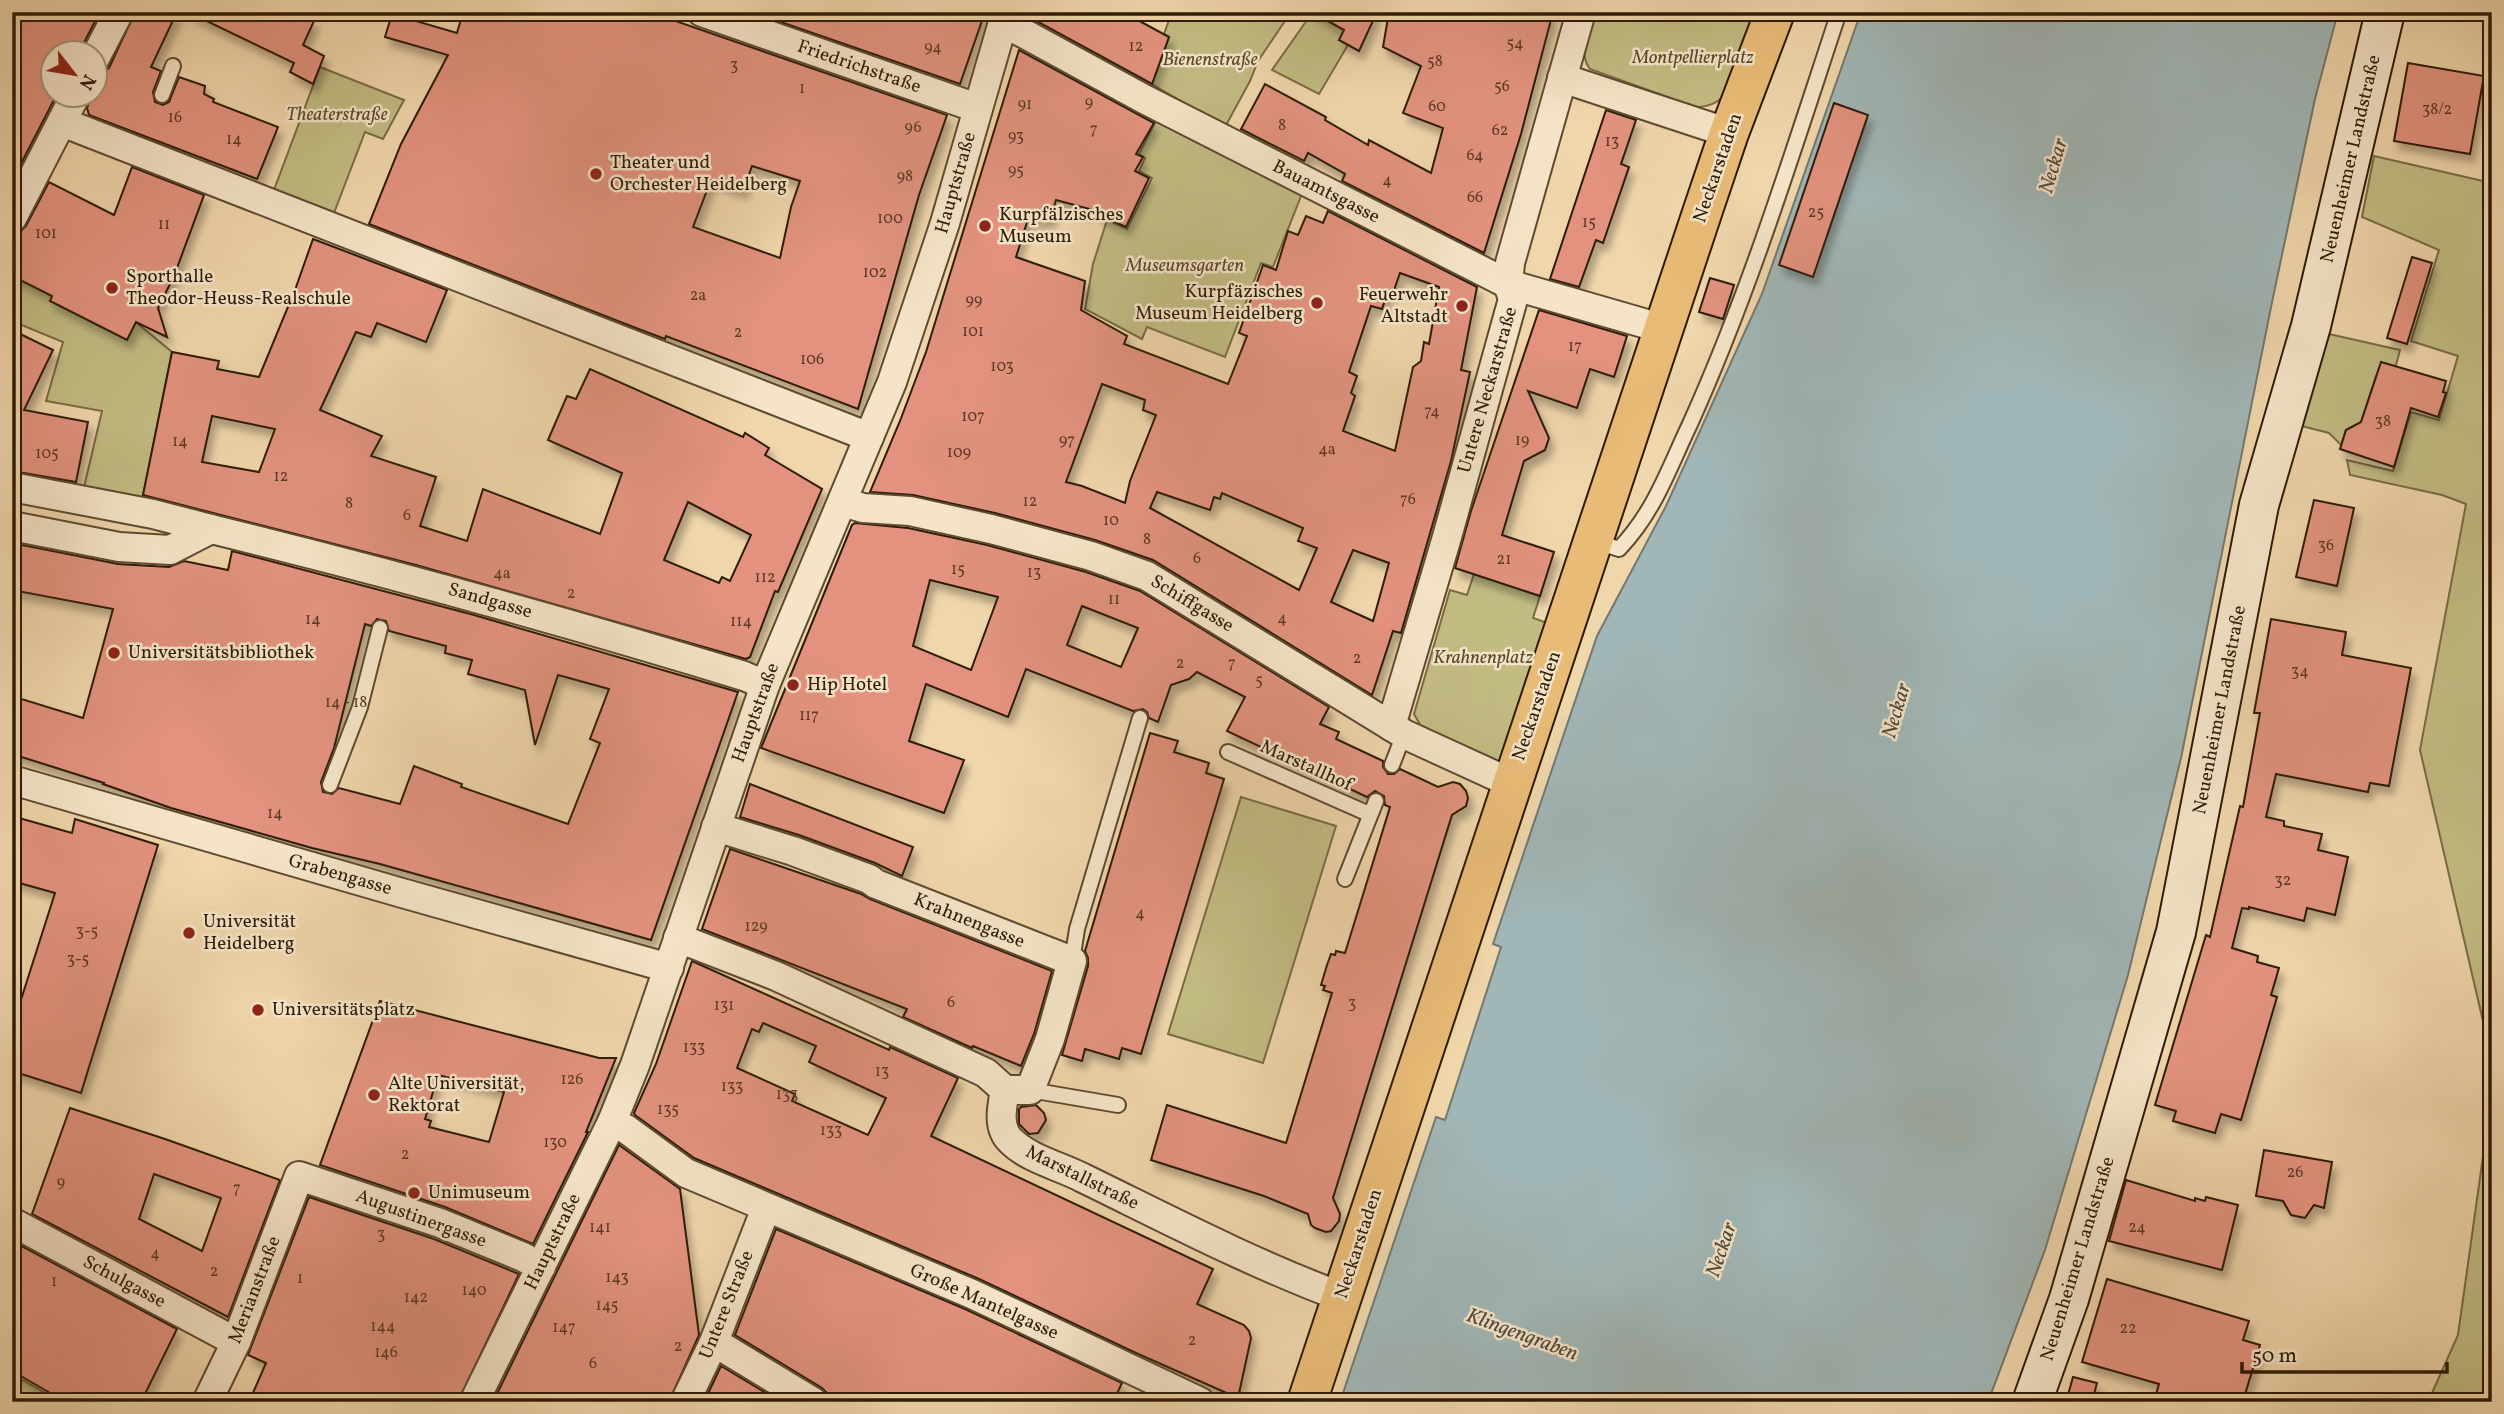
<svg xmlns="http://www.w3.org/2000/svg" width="2504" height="1414" viewBox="0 0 2504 1414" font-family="Vollkorn,serif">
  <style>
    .green { fill: #c2bc83; stroke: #786c45; stroke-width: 2 }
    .water { fill: #a1b6b6; stroke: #737870; stroke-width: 2 }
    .building { fill: #e2927e; stroke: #2e1b07; stroke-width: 2; fill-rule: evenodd; filter: url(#shadow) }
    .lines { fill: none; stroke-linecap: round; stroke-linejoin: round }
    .lane-casing { stroke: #5e4a30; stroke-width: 18 }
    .street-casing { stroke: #5e4a30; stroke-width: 32 }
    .secondary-casing { stroke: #2e1b07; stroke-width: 42 }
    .primary-casing { stroke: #2e1b07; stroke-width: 42 }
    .lane { stroke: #f5e4c8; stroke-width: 14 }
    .street { stroke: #f5e4c8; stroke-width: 28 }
    .secondary { stroke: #f5e4c8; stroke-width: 38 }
    .primary { stroke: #e8bb76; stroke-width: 38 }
    .poi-dot { fill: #8f2418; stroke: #f5e4c8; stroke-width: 2.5 }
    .labels { text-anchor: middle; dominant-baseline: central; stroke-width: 5; stroke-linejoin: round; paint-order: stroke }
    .number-label { font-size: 16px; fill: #5b3925 }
    .park-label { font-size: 19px; font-style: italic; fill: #5a4b2c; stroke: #f5e4c8 }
    .street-label { font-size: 19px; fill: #2e1b07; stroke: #f5e4c8 }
    .poi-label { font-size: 19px; fill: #2e1b07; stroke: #f5e4c8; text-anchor: start }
    .water-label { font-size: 21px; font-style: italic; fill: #504a3c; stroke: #f5e4c8 }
  </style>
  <defs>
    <filter id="shadow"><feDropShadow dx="4.5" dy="8" stdDeviation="3.5" flood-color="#0004"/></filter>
  </defs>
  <rect width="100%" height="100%" fill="#f0d6ab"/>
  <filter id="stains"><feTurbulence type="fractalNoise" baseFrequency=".00286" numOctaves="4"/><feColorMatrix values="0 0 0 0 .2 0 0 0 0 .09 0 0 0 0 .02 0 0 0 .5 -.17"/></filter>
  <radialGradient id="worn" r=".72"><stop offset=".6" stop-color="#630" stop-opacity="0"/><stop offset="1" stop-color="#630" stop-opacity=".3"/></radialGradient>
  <g class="green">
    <polygon points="1172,12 1291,12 1258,61 1250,81 1225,127 1152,84 1169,37 1164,34"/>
    <path d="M1593,12h165l-32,83c-11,9 -18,12 -31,12l-105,-38c-13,-17 -1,-39 3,-57z"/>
    <polygon points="1312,13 1344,30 1339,40 1348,45 1319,94 1272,70"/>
    <polygon points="320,67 404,100 383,139 365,132 334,213 274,190"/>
    <polygon points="1156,121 1303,191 1273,267 1261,263 1225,357 1147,327 1142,339 1085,309 1093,264 1107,220 1127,229 1152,178 1139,171 1145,158 1139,154"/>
    <polygon points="2374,156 2492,183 2492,1060 2420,750 2466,504 2442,495 2350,475 2347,460 2393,471 2411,412 2439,420 2458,356 2411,341 2439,250 2362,217"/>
    <polygon points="12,276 44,282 137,323 172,352 141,505 84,487 102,411 46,401 63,342 12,321"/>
    <polygon points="2329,334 2400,350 2392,380 2376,376 2359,429 2352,427 2346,430 2341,445 2329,433 2298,425"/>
    <polygon points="1474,574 1540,596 1533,618 1550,624 1501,762 1422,728 1414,714 1450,590 1467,595"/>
    <polygon points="1241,797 1336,826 1263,1063 1168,1034"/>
    <polygon points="2492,1092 2492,1402 2428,1402 2458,1335"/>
    <polygon points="12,1374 61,1402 12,1402"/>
  </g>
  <polygon class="water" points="1861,12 2338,12 2315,99 2272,302 2181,758 2128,975 2045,1250 1988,1402 1340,1402 1436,1117 1445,1120 1501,947 1493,944 1597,636 1666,506 1762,294"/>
  <g class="building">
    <polygon points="12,12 100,12 79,52 52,52 52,94 57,94 12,181"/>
    <polygon points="135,12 177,12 151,67 161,71 153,92 155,102 163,105 169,102 179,77 205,86 204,94 214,99 213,102 278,127 257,179 89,115 87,108 92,94 94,94 94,84 98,76 109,68"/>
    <polygon points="188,12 297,12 314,21 303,45 324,56 313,84 290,72 294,63"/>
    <path d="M463,12h200l-2,4 286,99 -28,80 -61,214 -192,-73 -1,3 -29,-11 -267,-104 32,-80 47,-89 -63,-18 7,-23 65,19zM752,166l48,15 -9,26 -11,51 -87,-31 18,-47 32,11z"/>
    <polygon points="777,12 985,12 960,84 775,20"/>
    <polygon points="1030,12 1123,12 1169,37 1152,84 1029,17"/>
    <polygon points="1312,12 1377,12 1359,51 1339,40 1344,30"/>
    <polygon points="1389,12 1553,12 1521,134 1484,253 1342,181 1345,174 1308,153 1304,161 1241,129 1265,84 1326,117 1325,120 1368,145 1369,140 1431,173 1443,128 1403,113 1421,66 1383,47"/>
    <path d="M1019,50l135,73 -18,31 7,3 -8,14 14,7 -23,49 -29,-13v-3l-41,-11 -6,20 -22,-1 -12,38 69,24 -4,29 46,26 -3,8 104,40 19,-48 -8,-3 24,-68 13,5 12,-39 10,4 8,-19 17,7 5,-12 149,76 -16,83 9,2 -19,89 -50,172 -8,-2 -21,64 -219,-135 -58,-20 -100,-27 -82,-18 -43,-3 30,-71 26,-69zM1400,273l39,14 -10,57 -5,-2 -3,19 -8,6 -18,84 -52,-20 12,-35 -4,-3 6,-17 -8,-4 22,-66 11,3 6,-18 5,2zM1102,384l43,16 -2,10 13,5 -26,66 -5,22 -43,-17 -16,-4zM1157,492l53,18 4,-13 6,2 2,-6 81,35 -5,13 19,7 -18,42 -149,-82zM1353,550l36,13 -16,58 -42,-19z"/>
    <polygon points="2408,63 2484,76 2470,154 2394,141"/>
    <polygon points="1834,103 1868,115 1813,277 1779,265"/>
    <polygon points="1606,110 1636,120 1621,164 1629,167 1603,243 1596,240 1579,287 1550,279"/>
    <polygon points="132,167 204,195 174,276 158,308 167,337 136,322 127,340 50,301 52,296 12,276 12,235 20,232 26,226 49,182 114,215"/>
    <path d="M313,239l134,51 -21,52 -49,-19 -6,14 -15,-5 -36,78 62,26 -11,20 65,21 -16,49 47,15 16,-52 117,45 22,-61 -74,-33 19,-44 9,3 14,-30 153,68 2,-4 24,15 -4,7 57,34 -44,103 -3,-1 -25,66 -4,2 -330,-94 -273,-70 29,-143 47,9 -2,8 42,8 36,-87zM212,416l63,13 -16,43 -57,-10zM688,502l63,33 -21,46 -8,-4 -3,6 -55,-23z"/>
    <polygon points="2412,257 2432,263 2407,344 2387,338"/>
    <polygon points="1710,278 1734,285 1723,319 1699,312"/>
    <polygon points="1539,310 1627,336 1614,377 1590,369 1577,408 1528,391 1549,438 1545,450 1524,461 1502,535 1554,552 1540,596 1455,568 1471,511"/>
    <polygon points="12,330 53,350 24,410 88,422 76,482 12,471"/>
    <polygon points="2381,362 2446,381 2443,392 2446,393 2438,417 2411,408 2394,467 2340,449 2346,430 2361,422"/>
    <polygon points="2314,500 2354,508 2337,586 2296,577"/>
    <path d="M855,523l53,5 79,17 99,27 54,19 189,116 -9,17 19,8 -3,7 47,22v6l5,7h6l6,-5 38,18 15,-5 7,2 6,7 2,7 -2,8 -14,9 -119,383 7,16 -1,7 -8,10 -5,1 -11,-4 -4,-3 -3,-11 -44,-18 -113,-36 16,-55 119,38 46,-150 -9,-3 2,-4 -4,-1 6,-20 4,-11 4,1 1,-4 9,2 45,-146 -5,-2 -1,-9 -9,-5 -8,6 -140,-66 18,-34 -48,-25 -8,7 -18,6 -13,37 -9,-4 -2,-6 -4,-3 -10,2 -107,-42 -18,48 -82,-33 -17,57 55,19 -20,53 -183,-65 91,-223zM930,580l68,17 -27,73 -58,-24zM1082,606l56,22 -17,39 -54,-22z"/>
    <path d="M12,543l106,21 51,3 15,-6 44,9 4,-19 242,64 264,77 -87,248 -271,-76 -68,-16 -141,-40 -68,-24 1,-1 -92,-29v-58l71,22 30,-109 -101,-19zM377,619l9,2 3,10 57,15 -1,7 27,7 -4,14 57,16 10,55 23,-70 51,14 -19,50 10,4 -32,81 -107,-37 1,-3 -48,-18 -14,38 -61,-16 -7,6 -9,-2 -2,-10 13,-34 31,-124 6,2z"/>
    <polygon points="2271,619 2346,632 2342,655 2411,668 2389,786 2370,783 2368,792 2276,774 2266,817 2284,821 2284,826 2322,834 2318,850 2348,857 2335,915 2307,908 2304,921 2249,907 2249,909 2242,908 2232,948 2258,956 2257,962 2279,968 2271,995 2277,997 2241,1120 2221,1114 2215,1133 2173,1121 2176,1111 2155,1105 2206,935 2210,937 2240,806 2243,807 2260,713 2254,713"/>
    <polygon points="1150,733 1178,741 1174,752 1209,763 1206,773 1224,779 1141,1054 1122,1048 1119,1059 1085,1049 1082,1061 1062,1055 1088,966 1088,958 1085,951"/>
    <polygon points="750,784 913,847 902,876 875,863 799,835 740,817"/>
    <polygon points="12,816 72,833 75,819 158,845 81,1093 12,1071 12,1028 55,893 12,881"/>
    <polygon points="730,849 861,894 870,899 1052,971 1034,1034 1021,1066 973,1046 972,1048 903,1017 907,1009 702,929"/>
    <path d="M692,961l197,89 1,-3 68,31 -27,58 282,133 -16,35 47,21 5,6 2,7 -13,60 -102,-45 -157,-74 -285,-121 -59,-43 -1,-2 22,-49zM763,1023l53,23 -7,16 77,36 -18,37 -76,-34 3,-7 -58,-26 15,-39 7,3z"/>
    <path d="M380,1001l219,57h17l-30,74h2l-55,112 -88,-37 -125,-42zM438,1075l66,17 -15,50 -60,-15 2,-6 -6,-2z"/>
    <polygon points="1036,1105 1044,1113 1046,1120 1038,1133 1029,1134 1019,1124 1019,1109 1021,1107"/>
    <path d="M70,1108l95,31 115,41 -52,137 -196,-103zM154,1174l67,24 -19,53 -63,-32z"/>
    <polygon points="619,1145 680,1189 699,1335 669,1402 493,1402"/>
    <polygon points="2264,1150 2332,1162 2324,1208 2314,1205 2305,1218 2291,1215 2283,1201 2256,1196"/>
    <polygon points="2126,1180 2195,1201 2195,1198 2205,1201 2206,1197 2238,1205 2222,1270 2109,1241"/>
    <polygon points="309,1197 434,1239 519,1274 458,1402 249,1402 266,1363 248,1355"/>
    <polygon points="776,1229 965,1309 1122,1383 1113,1402 830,1402 827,1393 822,1388 735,1335"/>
    <polygon points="12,1241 177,1329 141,1402 66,1402 12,1371"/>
    <polygon points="2107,1279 2249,1321 2243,1340 2260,1345 2243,1401 2228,1396 2226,1402 2166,1402 2155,1398 2159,1384 2082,1362"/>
    <polygon points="721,1366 781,1402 704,1402"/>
    <polygon points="2073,1377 2097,1383 2092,1402 2066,1402"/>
  </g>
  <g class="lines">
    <g class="lane-casing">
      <g id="lane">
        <polyline points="162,95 173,66"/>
        <path d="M1594,541l25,8c36,-38 49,-79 71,-125 60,-133 103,-273 149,-412"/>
        <polyline points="1228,752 1369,814"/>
        <polyline points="1392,765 1404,734"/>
        <polyline points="330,785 360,707 380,628"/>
        <polyline points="1345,879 1376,801"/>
        <polyline points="1072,961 1077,929 1140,718"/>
        <polyline points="1030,1090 1118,1105"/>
      </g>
    </g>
    <g class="street-casing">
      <g id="street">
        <polyline points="702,12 977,108"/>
        <polyline points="1003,22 1144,99 1508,284 1664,329"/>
        <polyline points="94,60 119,12"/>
        <polyline points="1562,78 1729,133"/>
        <polyline points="62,122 869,437"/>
        <polyline points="12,218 76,94"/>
        <polyline points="12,487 153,514 211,529 170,550 119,547 12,526"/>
        <polyline points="843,502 863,508 910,511 991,529 1091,556 1147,576 1404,734 1511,783"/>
        <path d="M211,529c180,44 356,93 533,147l21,9"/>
        <polyline points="1391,726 1447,537 1513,299 1508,284 1510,263 1581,12"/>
        <polyline points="12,780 402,893 669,968"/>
        <polyline points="716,827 793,851 869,879 876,884 1072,961 1050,1039 1030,1090 1005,1090"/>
        <path d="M678,938l98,38 210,97 19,17c-3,17 -8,38 6,51 18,18 49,25 72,37 86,42 168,85 259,119"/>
        <polyline points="612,1122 626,1129 686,1173 972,1294 1200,1402"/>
        <polyline points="12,1222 236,1342"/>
        <polyline points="714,1342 813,1402"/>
        <polyline points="207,1402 236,1342 299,1176 440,1223 523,1257 541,1267"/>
        <polyline points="474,1402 612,1122 635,1065 765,685 892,382 945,223 1006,12"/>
        <polyline points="685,1402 714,1342 766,1208"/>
      </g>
    </g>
    <g class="secondary-casing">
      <polyline id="secondary" points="2032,1402 2069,1299 2176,932 2259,505 2311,326 2385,12"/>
    </g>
    <g class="primary-casing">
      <polyline id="primary" points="1307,1402 1703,210 1729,133 1775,12"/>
    </g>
    <use href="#lane" class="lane"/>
    <use href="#street" class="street"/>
    <use href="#secondary" class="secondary"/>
    <use href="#primary" class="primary"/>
  </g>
  <g class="poi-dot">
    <circle cx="596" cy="174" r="7"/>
    <circle cx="985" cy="226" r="7"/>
    <circle cx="112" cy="288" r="7"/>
    <circle cx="1317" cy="303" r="7"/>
    <circle cx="1462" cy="306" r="7"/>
    <circle cx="114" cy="653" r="7"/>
    <circle cx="793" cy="685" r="7"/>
    <circle cx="189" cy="933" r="7"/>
    <circle cx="258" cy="1010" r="7"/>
    <circle cx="374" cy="1095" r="7"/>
    <circle cx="414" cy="1193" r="7"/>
  </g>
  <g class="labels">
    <g class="number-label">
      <text x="1515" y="44">54</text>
      <text x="1136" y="47">12</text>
      <text x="933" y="48">94</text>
      <text x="1435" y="62">58</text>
      <text x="734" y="66">3</text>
      <text x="1502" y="87">56</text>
      <text x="802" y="89">1</text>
      <text x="1089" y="103">9</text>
      <text x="1025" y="105">91</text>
      <text x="1437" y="107">60</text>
      <text x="2437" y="110">38/2</text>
      <text x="175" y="118">16</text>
      <text x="1282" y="126">8</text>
      <text x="913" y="128">96</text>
      <text x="1094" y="130">7</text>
      <text x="1500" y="131">62</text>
      <text x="1016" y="137">93</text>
      <text x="234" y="140">14</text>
      <text x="1612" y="142">13</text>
      <text x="1475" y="156">64</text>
      <text x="1016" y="171">95</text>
      <text x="905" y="177">98</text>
      <text x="1387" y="181">4</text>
      <text x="1475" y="198">66</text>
      <text x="1816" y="213">25</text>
      <text x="890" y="219">100</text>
      <text x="1589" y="223">15</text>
      <text x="164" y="225">11</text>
      <text x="46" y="234">101</text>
      <text x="875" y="273">102</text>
      <text x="698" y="296">2a</text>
      <text x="974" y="301">99</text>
      <text x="973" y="332">101</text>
      <text x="738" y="333">2</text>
      <text x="1575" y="347">17</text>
      <text x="812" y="360">106</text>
      <text x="1002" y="367">103</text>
      <text x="1432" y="412">74</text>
      <text x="973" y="417">107</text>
      <text x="2383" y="422">38</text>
      <text x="1067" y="441">97</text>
      <text x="1522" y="441">19</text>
      <text x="180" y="442">14</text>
      <text x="1327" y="450">4a</text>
      <text x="959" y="453">109</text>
      <text x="47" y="454">105</text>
      <text x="281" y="477">12</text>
      <text x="1408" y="500">76</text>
      <text x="1030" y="502">12</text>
      <text x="349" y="504">8</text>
      <text x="407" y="516">6</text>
      <text x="1111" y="521">10</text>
      <text x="1147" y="540">8</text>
      <text x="2326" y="546">36</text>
      <text x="1197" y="559">6</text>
      <text x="1504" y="560">21</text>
      <text x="958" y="570">15</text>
      <text x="1034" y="573">13</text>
      <text x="502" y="574">4a</text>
      <text x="765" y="578">112</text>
      <text x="571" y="594">2</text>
      <text x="1114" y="600">11</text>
      <text x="1282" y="619">4</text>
      <text x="313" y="620">14</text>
      <text x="741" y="622">114</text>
      <text x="1357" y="659">2</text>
      <text x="1180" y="664">2</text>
      <text x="1232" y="664">7</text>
      <text x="2300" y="672">34</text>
      <text x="1259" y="681">5</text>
      <text x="346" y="703">14 - 18</text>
      <text x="809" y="716">117</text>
      <text x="275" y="814">14</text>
      <text x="2283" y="881">32</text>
      <text x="1140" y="914">4</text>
      <text x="756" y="927">129</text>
      <text x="87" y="932">3-5</text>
      <text x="78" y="960">3-5</text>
      <text x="951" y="1003">6</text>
      <text x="1352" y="1004">3</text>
      <text x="724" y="1006">131</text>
      <text x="694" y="1048">133</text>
      <text x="882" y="1072">13</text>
      <text x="572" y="1080">126</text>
      <text x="732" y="1087">133</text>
      <text x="787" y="1095">133</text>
      <text x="668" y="1110">135</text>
      <text x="831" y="1131">133</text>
      <text x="555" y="1143">130</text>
      <text x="405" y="1155">2</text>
      <text x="2295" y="1173">26</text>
      <text x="61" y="1183">9</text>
      <text x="237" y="1189">7</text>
      <text x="600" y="1228">141</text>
      <text x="2137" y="1228">24</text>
      <text x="381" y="1235">3</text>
      <text x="155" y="1254">4</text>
      <text x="214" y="1272">2</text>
      <text x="617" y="1278">143</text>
      <text x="300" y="1279">1</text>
      <text x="54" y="1282">1</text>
      <text x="474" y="1291">140</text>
      <text x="416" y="1298">142</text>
      <text x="607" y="1306">145</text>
      <text x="383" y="1327">144</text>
      <text x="564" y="1328">147</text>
      <text x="2128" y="1329">22</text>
      <text x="1192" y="1341">2</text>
      <text x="678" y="1347">2</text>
      <text x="386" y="1353">146</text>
      <text x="593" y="1364">6</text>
    </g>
    <g class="park-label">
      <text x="1693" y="58">Montpellierplatz</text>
      <text x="1210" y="60">Bienenstraße</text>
      <text x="337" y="115">Theaterstraße</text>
      <text x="1185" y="266">Museumsgarten</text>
      <text x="1483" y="658">Krahnenplatz</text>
    </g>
    <g class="street-label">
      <text transform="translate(859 67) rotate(19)">Friedrichstraße</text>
      <text transform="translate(2351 159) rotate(-77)">Neuenheimer Landstraße</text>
      <text transform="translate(1718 168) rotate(-71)">Neckarstaden</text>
      <text transform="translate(956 183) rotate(-74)">Hauptstraße</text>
      <text transform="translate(1326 192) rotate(27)">Bauamtsgasse</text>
      <text transform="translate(1488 390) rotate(-74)">Untere Neckarstraße</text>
      <text transform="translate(490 601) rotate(16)">Sandgasse</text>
      <text transform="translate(1192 604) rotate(31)">Schiffgasse</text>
      <text transform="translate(1537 706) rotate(-71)">Neckarstaden</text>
      <text transform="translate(2220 710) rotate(-79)">Neuenheimer Landstraße</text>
      <text transform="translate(756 713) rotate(-70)">Hauptstraße</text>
      <text transform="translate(1306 766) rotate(24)">Marstallhof</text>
      <text transform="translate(340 875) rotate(16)">Grabengasse</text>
      <text transform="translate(969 921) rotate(22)">Krahnengasse</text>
      <text transform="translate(1082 1178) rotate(26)">Marstallstraße</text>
      <text transform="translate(421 1219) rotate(20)">Augustinergasse</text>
      <text transform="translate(553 1242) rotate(-64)">Hauptstraße</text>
      <text transform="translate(1359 1244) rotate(-72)">Neckarstaden</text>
      <text transform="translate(2078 1259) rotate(-73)">Neuenheimer Landstraße</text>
      <text transform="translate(124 1282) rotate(28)">Schulgasse</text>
      <text transform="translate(255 1290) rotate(-69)">Merianstraße</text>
      <text transform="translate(984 1302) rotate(24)">Große Mantelgasse</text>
      <text transform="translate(727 1305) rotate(-68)">Untere Straße</text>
    </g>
    <g class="poi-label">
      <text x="610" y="163">Theater und<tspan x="610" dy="22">Orchester Heidelberg</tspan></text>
      <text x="999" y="215">Kurpfälzisches<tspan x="999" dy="22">Museum</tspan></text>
      <text x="126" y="277">Sporthalle<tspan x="126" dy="22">Theodor-Heuss-Realschule</tspan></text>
      <text x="1303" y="292" text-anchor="end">Kurpfäzisches<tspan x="1303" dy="22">Museum Heidelberg</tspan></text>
      <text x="1448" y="295" text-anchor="end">Feuerwehr<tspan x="1448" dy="22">Altstadt</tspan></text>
      <text x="128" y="653">Universitätsbibliothek</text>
      <text x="807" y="685">Hip Hotel</text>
      <text x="203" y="922">Universität<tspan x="203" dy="22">Heidelberg</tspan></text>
      <text x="272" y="1010">Universitätsplatz</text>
      <text x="388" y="1084">Alte Universität,<tspan x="388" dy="22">Rektorat</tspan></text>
      <text x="428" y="1193">Unimuseum</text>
    </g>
    <g class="water-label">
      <text transform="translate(2054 166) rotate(-74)">Neckar</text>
      <text transform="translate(1897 711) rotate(-74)">Neckar</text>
      <text transform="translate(1722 1250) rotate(-71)">Neckar</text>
      <text transform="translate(1522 1335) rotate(20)">Klingengraben</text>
    </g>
  </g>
  <rect width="2504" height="1414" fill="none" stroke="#f0d6ab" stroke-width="42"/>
  <rect x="14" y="14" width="2476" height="1386" fill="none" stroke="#2e1b07" stroke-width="3.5"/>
  <rect x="21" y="21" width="2462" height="1372" fill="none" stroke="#2e1b07" stroke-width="2"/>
  <g transform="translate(74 74) rotate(121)"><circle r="33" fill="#f5e4c8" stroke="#a5947b" stroke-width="2"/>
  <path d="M0-5L12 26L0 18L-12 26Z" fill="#8f2418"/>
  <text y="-10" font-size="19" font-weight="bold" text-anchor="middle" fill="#2e1b07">N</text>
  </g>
  <path d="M2242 1362v10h205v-10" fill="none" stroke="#2e1b07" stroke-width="3.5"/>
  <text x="2252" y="1362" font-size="21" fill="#2e1b07" stroke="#f5e4c8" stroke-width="5" paint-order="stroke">50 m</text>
  <rect width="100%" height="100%" filter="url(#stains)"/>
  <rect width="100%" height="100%" fill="url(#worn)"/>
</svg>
